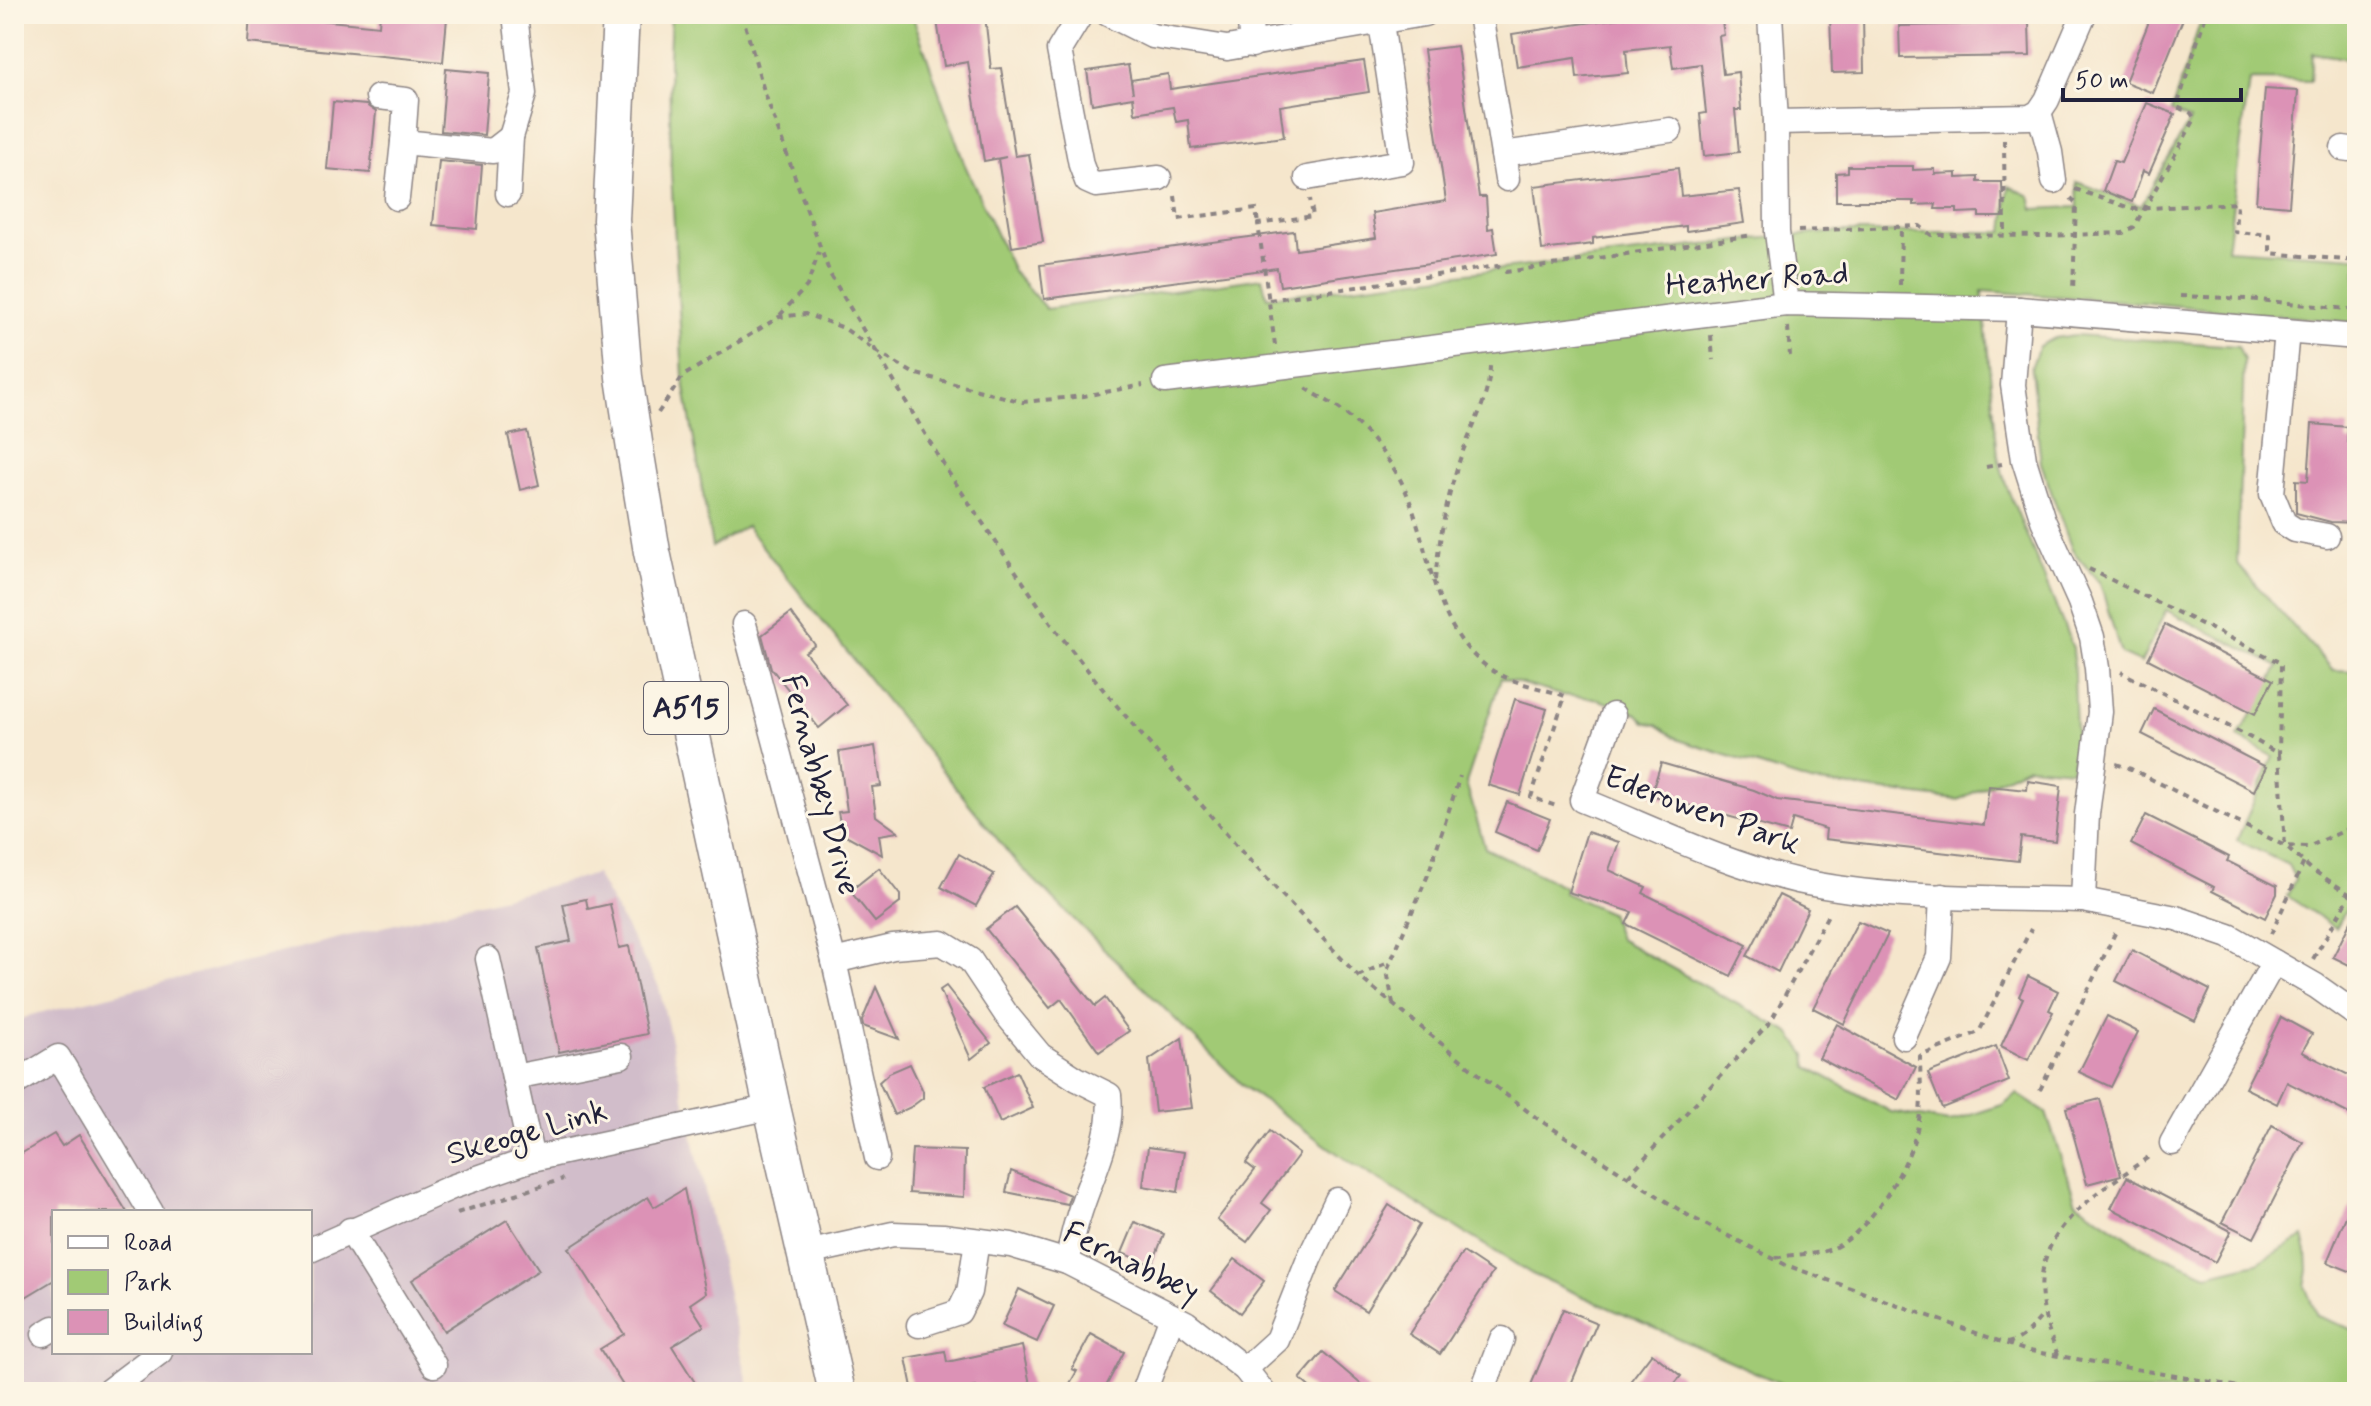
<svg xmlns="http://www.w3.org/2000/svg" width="2371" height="1406" viewBox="0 0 2371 1406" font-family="Mynerve,sans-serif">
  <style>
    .industrial { fill: #d1bdca; fill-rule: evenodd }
    .green { fill: #a1ca75; stroke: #627658; stroke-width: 2 }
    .building { fill: #dc92b6 }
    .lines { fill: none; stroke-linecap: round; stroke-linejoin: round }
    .minor-casing { stroke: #8c8484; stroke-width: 27 }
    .highway-casing { stroke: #8c8484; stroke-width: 39 }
    .path { stroke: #8c8484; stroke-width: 4; stroke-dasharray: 6 6; stroke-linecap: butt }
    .minor { stroke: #fff; stroke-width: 24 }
    .highway { stroke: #fff; stroke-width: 36 }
    .labels { text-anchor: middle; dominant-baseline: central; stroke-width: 6; stroke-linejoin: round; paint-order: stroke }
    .shield { fill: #fcf5e5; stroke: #63616e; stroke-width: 2 }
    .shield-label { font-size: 30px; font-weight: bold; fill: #22223b }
    .street-label { font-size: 32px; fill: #22223b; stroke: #fcf5e5 }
  </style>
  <rect width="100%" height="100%" fill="#fcf5e5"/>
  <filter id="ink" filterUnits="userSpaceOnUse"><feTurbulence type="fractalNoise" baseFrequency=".0125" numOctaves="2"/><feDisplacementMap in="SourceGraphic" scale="16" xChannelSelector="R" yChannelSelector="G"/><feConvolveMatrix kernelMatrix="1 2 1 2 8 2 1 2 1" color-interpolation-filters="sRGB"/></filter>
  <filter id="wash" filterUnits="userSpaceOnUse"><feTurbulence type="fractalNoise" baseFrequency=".006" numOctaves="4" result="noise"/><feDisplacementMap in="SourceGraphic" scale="32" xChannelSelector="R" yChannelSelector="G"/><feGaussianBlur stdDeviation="1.8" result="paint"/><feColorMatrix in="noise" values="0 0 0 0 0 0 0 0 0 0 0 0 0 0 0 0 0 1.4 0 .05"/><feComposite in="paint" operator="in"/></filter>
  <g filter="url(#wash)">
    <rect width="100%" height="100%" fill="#f5e6cc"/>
    <path class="industrial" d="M596,874l63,113 91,405h-736v-369l17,-8zM54,1212h256v140h-256z"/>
    <g class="green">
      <polygon points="671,14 912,14 964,163 1013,271 1046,309 1262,278 1267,297 1755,239 1838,232 2004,232 2009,186 2030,196 2033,209 2078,207 2077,182 2141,206 2190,120 2171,112 2203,14 2357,14 2357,60 2312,53 2310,81 2249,80 2227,249 2357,257 2357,323 2149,303 1982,291 1998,456 2006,485 2073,648 2076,731 2072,770 2028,766 1958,800 1811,782 1679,740 1657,725 1645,722 1638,714 1594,698 1561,695 1501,678 1466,783 1485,848 1565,887 1564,893 1610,913 1619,939 1790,1033 1806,1055 1808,1067 1891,1112 1949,1122 2002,1105 2017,1094 2046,1113 2076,1202 2143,1247 2207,1275 2257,1263 2303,1237 2307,1252 2308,1270 2305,1286 2317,1316 2357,1331 2357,1392 1800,1392 1532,1274 1348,1161 1243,1086 1015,861 746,526 712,547 683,376 671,173 669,58"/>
      <polygon points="2075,335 2238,346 2244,360 2237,564 2333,670 2357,671 2357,903 2351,901 2336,928 2287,896 2295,879 2288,865 2237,840 2273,757 2238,737 2279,667 2166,610 2141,663 2121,654 2100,583 2072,550 2041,463 2031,368 2039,346 2055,338"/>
    </g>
    <g id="blocks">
      <g class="building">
        <polygon points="250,14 279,14 278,16 379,26 380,14 447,18 443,62 248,43"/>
        <polygon points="936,14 967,14 968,19 985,16 991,69 1001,68 1015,156 1029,154 1043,242 1012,247 998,159 1006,157 984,161 968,62 944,66"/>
        <polygon points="1647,14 1721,14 1724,35 1719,36 1723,74 1738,72 1741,110 1735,110 1739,152 1704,156 1700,114 1706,113 1701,64 1673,68 1670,45 1626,50 1628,73 1577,78 1575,58 1517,67 1512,34"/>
        <polygon points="1830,14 1863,14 1864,72 1832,73"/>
        <polygon points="2152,14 2185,14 2153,93 2125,82"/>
        <polygon points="2029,23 2030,56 1900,58 1899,26"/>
        <polygon points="1457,46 1479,197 1486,197 1488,229 1493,228 1497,254 1280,286 1277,268 1044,299 1040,265 1294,231 1296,250 1376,238 1372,213 1446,201 1424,50"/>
        <polygon points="1364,61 1369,92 1280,106 1284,137 1191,149 1188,120 1176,122 1173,107 1135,113 1133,97 1092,104 1087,71 1128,65 1133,93 1131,80 1168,74 1170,89"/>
        <polygon points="446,69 489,73 484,135 441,131"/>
        <polygon points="2265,89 2298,91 2289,206 2256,203"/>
        <polygon points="333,102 366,105 376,112 370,173 327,169"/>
        <polygon points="2147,103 2175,114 2149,174 2143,171 2132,202 2103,191 2114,161 2121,163"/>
        <polygon points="439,161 482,165 477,229 433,225"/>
        <polygon points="1848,166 1913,166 1913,170 1935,169 1935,174 1957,173 1957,178 1978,177 1978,182 2002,182 2003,217 1979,217 1979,212 1957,213 1957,209 1935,209 1936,204 1914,205 1914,201 1836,201 1836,173 1848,172"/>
        <polygon points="1678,168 1681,196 1739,190 1744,223 1686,231 1686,226 1593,238 1593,244 1542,250 1534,186"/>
        <polygon points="2312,424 2348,427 2347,442 2357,443 2357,523 2331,522 2296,513 2296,480 2308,481"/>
        <polygon points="527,431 539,485 520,490 508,435"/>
        <polygon points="791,613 815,645 805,652 847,705 819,728 771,668 762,635"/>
        <polygon points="2165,625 2273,680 2255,714 2148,659"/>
        <polygon points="1515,699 1547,709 1520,795 1488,785"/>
        <polygon points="2154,709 2266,767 2254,791 2142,734"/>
        <polygon points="875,746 881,786 872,787 876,816 898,832 879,835 882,855 842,833 838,812 847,811 839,752"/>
        <polygon points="1661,763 1754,790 1777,800 1984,825 1989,786 2027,790 2028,781 2061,786 2055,841 2021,837 2018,861 1825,839 1826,829 1793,819 1789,833 1651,795"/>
        <polygon points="1507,802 1550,819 1537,850 1495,832"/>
        <polygon points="2146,815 2229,857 2227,861 2277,886 2277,894 2265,918 2212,891 2214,887 2131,844"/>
        <polygon points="1587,832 1619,842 1609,870 1646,887 1643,893 1747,945 1731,976 1626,924 1632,912 1568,892"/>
        <polygon points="959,854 994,874 976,906 941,887"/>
        <polygon points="879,868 900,895 900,903 875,922 850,891"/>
        <polygon points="1779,895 1808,909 1778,972 1747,956"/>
        <polygon points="586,899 588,909 610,904 619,948 629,946 647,1034 559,1052 538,948 571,941 563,904"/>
        <polygon points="1015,907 1095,1006 1105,998 1129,1031 1099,1052 1061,999 1050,1008 986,929"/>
        <polygon points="2357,909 2357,969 2333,957"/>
        <polygon points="1858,921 1888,934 1844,1024 1813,1008"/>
        <polygon points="2132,950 2210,990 2195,1021 2116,981"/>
        <polygon points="2028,976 2058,991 2049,1010 2053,1012 2028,1060 2001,1046 2023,998 2019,996"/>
        <polygon points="946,986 991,1043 971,1059 940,990"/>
        <polygon points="876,987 899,1039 863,1026 862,1021"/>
        <polygon points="2107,1016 2138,1032 2111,1087 2079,1072"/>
        <polygon points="2281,1017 2312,1034 2302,1052 2357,1079 2357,1118 2287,1082 2277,1104 2245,1088"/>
        <polygon points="1837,1024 1916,1067 1899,1100 1819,1058"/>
        <polygon points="1182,1038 1192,1108 1155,1112 1149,1060"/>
        <polygon points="1996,1046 2009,1081 1942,1108 1928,1073"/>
        <polygon points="910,1064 923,1091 923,1098 911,1107 894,1115 879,1082 889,1073"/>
        <polygon points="1017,1072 1033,1108 1000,1123 984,1087"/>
        <polygon points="2100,1099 2121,1175 2087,1184 2066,1108"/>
        <polygon points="2272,1125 2303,1142 2254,1238 2222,1222"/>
        <polygon points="1270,1131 1299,1154 1262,1203 1271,1210 1247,1242 1217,1220 1255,1170 1246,1163"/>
        <polygon points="54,1134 62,1146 79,1135 127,1212 54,1212 54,1280 14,1304 14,1158"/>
        <polygon points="1148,1147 1184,1152 1178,1192 1143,1186"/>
        <polygon points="912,1149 965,1151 964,1197 909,1193"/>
        <polygon points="1011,1171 1070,1195 1067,1204 1006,1192"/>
        <polygon points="2127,1177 2231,1231 2215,1262 2111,1208"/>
        <polygon points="684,1189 706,1293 690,1304 704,1326 672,1346 701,1392 627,1392 600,1349 624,1334 569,1248 648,1197 654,1207"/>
        <polygon points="2357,1190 2357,1274 2327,1262"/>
        <polygon points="1389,1205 1419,1225 1366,1311 1335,1291"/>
        <polygon points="507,1220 539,1270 444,1331 412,1280"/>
        <polygon points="1135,1222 1164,1234 1152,1265 1122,1253"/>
        <polygon points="1463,1252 1493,1272 1440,1354 1409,1334"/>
        <polygon points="1235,1259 1264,1281 1240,1313 1211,1291"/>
        <polygon points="1019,1289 1054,1306 1037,1342 1002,1326"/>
        <polygon points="1563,1309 1597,1323 1574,1377 1568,1392 1528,1392"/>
        <polygon points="1091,1334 1124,1352 1103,1392 1065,1392 1077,1371 1072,1369"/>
        <polygon points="1022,1346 1031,1389 1018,1392 977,1392 976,1387 948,1392 913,1392 906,1358 945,1351 947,1362"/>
        <polygon points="1323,1352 1343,1369 1370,1392 1315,1392 1300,1379"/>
        <polygon points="1652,1353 1681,1376 1668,1392 1622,1392"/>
      </g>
    </g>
  </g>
  <g filter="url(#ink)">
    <use href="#blocks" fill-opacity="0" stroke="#8c8484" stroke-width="2"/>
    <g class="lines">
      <g class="minor-casing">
        <g id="minor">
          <polyline points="1081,14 1059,50 1081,165 1087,181 1096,185 1159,178"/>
          <polyline points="1108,14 1152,36 1227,48 1424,14"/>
          <polyline points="1249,14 1252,45"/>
          <polyline points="1480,14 1507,179"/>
          <polyline points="1770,14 1776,122 1777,232 1786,304"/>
          <polyline points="378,97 406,100 403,142 493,151 511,137"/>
          <polyline points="2039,112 2050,152 2054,181"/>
          <polyline points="1776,122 2030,117 2039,112 2047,100 2084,14"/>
          <polyline points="2343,148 2357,150"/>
          <polyline points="1503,154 1670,130"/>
          <polyline points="1307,178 1402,162 1381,23"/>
          <polyline points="508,194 511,137 524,94 515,14"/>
          <polyline points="397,198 403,142"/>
          <polyline points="2019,309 2013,385 2024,460 2043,520 2080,602 2092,637 2097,668 2100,712 2087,814 2083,900 2176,918 2229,936 2316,986 2357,1015"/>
          <polyline points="2287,331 2272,494 2284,523 2295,530 2327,536"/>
          <polyline points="1165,381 1786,304 2019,309 2357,337"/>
          <polyline points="744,624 834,961 877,1158"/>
          <path d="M1613,715l-31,85c70,28 142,64 216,81 93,20 190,16 285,19"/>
          <polyline points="488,959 514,1077"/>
          <path d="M834,961l59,-14 49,-4 28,17 36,54 34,41 37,24 32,16c5,42 -20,84 -31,123 -5,14 -7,29 -11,44"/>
          <polyline points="1904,1037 1939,957 1942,896"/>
          <polyline points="14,1084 58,1057 151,1212"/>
          <polyline points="2172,1143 2274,962"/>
          <polyline points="532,1159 514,1077 621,1056"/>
          <polyline points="350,1230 434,1365"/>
          <polyline points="310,1250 452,1187 532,1159 772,1107"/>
          <polyline points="807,1253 893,1234 943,1236 1011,1245 1067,1262 1186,1323 1245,1369 1263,1392"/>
          <polyline points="919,1325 959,1312 969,1292 977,1241"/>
          <polyline points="44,1334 54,1328"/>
          <polyline points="1245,1369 1277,1340 1309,1259 1337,1200"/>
          <polyline points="107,1392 160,1352"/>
          <polyline points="1144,1392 1172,1316"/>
          <polyline points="1482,1392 1502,1339"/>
        </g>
      </g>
      <g class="highway-casing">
        <polyline id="highway" points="621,14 611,220 624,377 635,449 652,552 772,1107 837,1392"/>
      </g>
      <g class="path">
        <polyline points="742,14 764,91 830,274 946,469 1055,629 1106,693 1240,850 1358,976 1480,1075 1538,1119 1689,1216 1786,1265 2024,1350 2269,1392"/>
        <polyline points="2004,140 2005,235"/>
        <polyline points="2075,189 2133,209 2237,203 2235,232 2270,235 2270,253 2357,261"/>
        <polyline points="1175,196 1178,219 1256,209 1258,224"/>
        <polyline points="2071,198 2076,203 2073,291"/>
        <polyline points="1798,231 1920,226 1931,235 2044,236 2123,233 2134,227 2195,119 2191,113 2177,107 2206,14"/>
        <polyline points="1900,285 1901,227"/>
        <polyline points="2180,296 2248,299 2357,310"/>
        <polyline points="1269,300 1497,266 1506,272 1753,235"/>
        <polyline points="780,315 807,286 819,252"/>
        <polyline points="1788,327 1790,356"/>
        <polyline points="1711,335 1713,360"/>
        <polyline points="1275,345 1258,224 1313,216 1310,199"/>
        <path d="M1306,388c11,8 25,14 36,23 23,18 45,44 59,70 30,59 27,141 85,185 21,17 54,21 79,30l-34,101 28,10"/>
        <polyline points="658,413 683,376 779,317 805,314 844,328 877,352 913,373 1023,402 1084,396 1143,385"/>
        <polyline points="1986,467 2002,464"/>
        <polyline points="2089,569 2281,663 2279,754 2242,733 2121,672"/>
        <path d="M1435,580c4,-41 12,-83 25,-121 11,-31 30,-61 30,-94"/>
        <polyline points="2279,754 2285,846 2308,847 2357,825"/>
        <polyline points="2116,764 2131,769 2285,846 2311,869 2357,899"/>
        <polyline points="2271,934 2304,862"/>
        <polyline points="2313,959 2350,896"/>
        <polyline points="1358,976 1388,962"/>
        <polyline points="1393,1004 1387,970 1428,875 1460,776"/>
        <polyline points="2040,1090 2117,929"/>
        <polyline points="1628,1176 1771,1021 1830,911"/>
        <polyline points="457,1213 563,1179"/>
        <path d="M1776,1258c18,-5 37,-2 55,-9 38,-14 80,-86 87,-124 5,-22 2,-47 2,-69l59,-24 52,-103"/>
        <path d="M2007,1343c17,-3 25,-16 36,-28"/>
        <path d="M2058,1355c-47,-109 12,-144 95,-201"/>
      </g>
      <use href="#minor" class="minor"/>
      <use href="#highway" class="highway"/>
    </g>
  </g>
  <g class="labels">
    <rect class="shield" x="644" y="682" width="84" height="52" rx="6"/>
    <g class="shield-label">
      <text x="686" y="708">A515</text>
    </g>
    <g class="street-label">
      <text transform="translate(1757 280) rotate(-4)">Heather Road</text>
      <text transform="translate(820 785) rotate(75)">Fernabbey Drive</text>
      <text transform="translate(1702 811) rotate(20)">Ederowen Park</text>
      <text transform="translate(527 1133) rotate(-16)">Skeoge Link</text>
      <text transform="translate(1131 1263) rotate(26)">Fernabbey</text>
    </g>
  </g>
  <rect width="2371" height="1406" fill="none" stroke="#fcf5e5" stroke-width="48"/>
  <rect x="52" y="1210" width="260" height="144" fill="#fcf5e5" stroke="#a5a1a1" stroke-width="2"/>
  <rect x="68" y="1236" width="40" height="12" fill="#ffffff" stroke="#a5a1a1" stroke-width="2"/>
  <text x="124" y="1250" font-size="24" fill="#22223b">Road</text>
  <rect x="68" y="1270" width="40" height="24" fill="#a1ca75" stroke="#a5a1a1" stroke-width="2"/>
  <text x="124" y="1290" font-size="24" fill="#22223b">Park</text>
  <rect x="68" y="1310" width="40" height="24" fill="#dc92b6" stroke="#a5a1a1" stroke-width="2"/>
  <text x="124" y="1330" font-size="24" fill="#22223b">Building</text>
  <path d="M2063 88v12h178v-12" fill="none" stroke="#22223b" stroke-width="4"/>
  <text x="2075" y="88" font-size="24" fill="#22223b" stroke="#fcf5e5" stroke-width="6" paint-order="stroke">50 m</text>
</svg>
